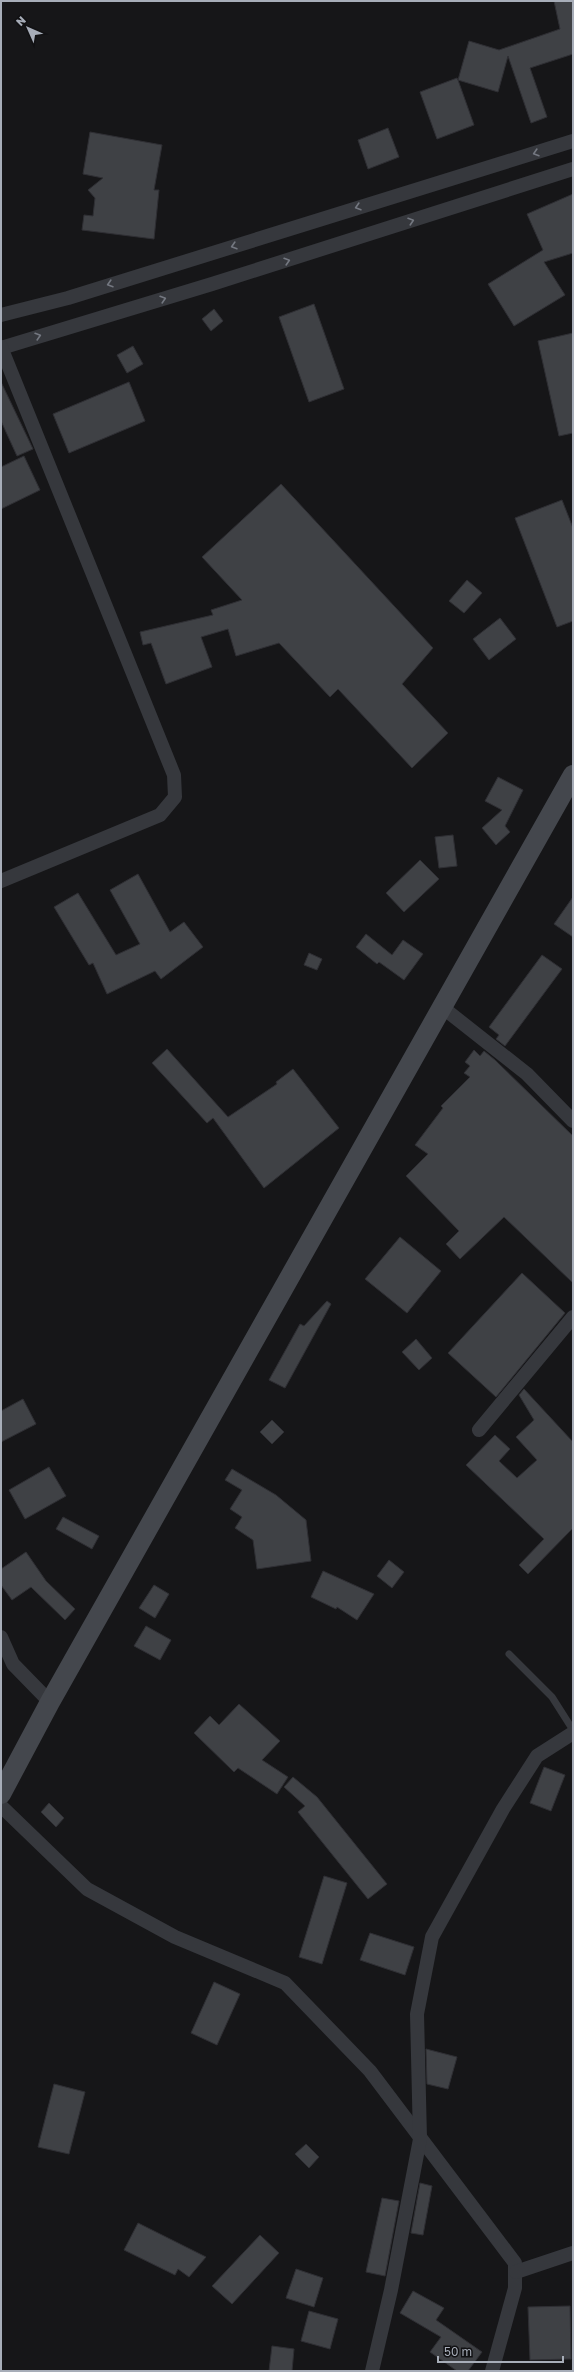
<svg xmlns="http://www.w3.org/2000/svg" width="574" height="2372" viewBox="0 0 574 2372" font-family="'Golos Text',sans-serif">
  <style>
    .building { fill: #3f4145; stroke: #2f2f34 }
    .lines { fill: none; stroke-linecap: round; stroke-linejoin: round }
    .service { stroke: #36383d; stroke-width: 7 }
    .minor { stroke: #36383d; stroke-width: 14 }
    .secondary { stroke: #44474d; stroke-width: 20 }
    .oneway { stroke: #747881 }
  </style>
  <rect width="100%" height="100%" fill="#161618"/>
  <g class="building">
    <polygon points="554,1 573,1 573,54 530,68 547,117 531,123 508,56 498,92 458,80 474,125 437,139 420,92 457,78 458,80 469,41 499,50 560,29"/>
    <polygon points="388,128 399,157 368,169 358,140"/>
    <polygon points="90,132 162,145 154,190 159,190 154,239 82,230 84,215 93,216 95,198 88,190 103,178 83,174"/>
    <polygon points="573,194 573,253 544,262 565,295 514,326 488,284 543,250 527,214"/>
    <polygon points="314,304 344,389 309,402 279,317"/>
    <polygon points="214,309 223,321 211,331 202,319"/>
    <polygon points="573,333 573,433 559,436 538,341"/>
    <polygon points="133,346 143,364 127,373 117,355"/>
    <polygon points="1,382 33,449 17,456 1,421"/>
    <polygon points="129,382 145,421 69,453 53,414"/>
    <polygon points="24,456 40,490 1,509 1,467"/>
    <polygon points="281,484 433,648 402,684 448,733 412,768 338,689 330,697 279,643 236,656 228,629 201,637 212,667 166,684 151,643 143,645 140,632 213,615 211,610 242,600 202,557"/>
    <polygon points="562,500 573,528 573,621 557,627 515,518"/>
    <polygon points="467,580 482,593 464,613 449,601"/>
    <polygon points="500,618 516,639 489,660 473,639"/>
    <polygon points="498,777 523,790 505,826 510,832 496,845 482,828 502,810 485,801"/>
    <polygon points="453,835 457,866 439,868 435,837"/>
    <polygon points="420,860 439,879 404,912 386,893"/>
    <polygon points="138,874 170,932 184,922 203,947 161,979 155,971 107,994 93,963 89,965 54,907 78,893 116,955 140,944 110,890"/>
    <polygon points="573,897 573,937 554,924"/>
    <polygon points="366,934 392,955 403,940 423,954 404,980 379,962 377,964 356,947"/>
    <polygon points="309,953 322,959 317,970 304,965"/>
    <polygon points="542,955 562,969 505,1046 496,1039 499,1035 489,1027"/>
    <polygon points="167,1049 228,1117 277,1084 276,1082 293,1069 339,1128 264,1188 213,1118 207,1123 152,1063"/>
    <polygon points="474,1050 480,1056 484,1051 495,1060 573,1136 573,1283 504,1217 460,1259 446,1244 459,1231 406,1176 428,1154 415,1145 443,1108 441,1106 470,1077 464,1073 470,1066 465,1062"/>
    <polygon points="400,1237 441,1271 407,1313 365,1279"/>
    <polygon points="522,1273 565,1313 496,1397 448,1353"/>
    <polygon points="327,1301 331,1304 285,1388 269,1380 300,1324 304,1326"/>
    <polygon points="416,1339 432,1358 419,1370 402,1352"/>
    <polygon points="524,1389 573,1442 573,1528 528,1574 519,1565 544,1539 466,1465 495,1435 510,1449 499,1461 517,1478 537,1460 516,1437 534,1420 519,1395"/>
    <polygon points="23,1399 36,1424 1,1442 1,1411"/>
    <polygon points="272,1420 284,1432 272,1444 260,1432"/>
    <polygon points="49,1467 66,1496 25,1519 9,1490"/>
    <polygon points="232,1469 276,1495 306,1520 311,1561 257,1569 253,1540 235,1528 242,1517 230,1509 242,1490 225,1480"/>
    <polygon points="63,1517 99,1536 92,1549 56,1529"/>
    <polygon points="26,1552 46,1581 75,1609 65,1620 31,1587 12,1600 1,1585 1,1569"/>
    <polygon points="389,1560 404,1572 392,1588 377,1576"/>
    <polygon points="323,1571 374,1594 357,1620 337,1607 336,1609 311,1597"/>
    <polygon points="154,1585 169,1594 155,1618 139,1608"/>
    <polygon points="146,1626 171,1640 160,1660 134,1646"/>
    <polygon points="239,1704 280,1741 262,1760 288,1777 277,1794 238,1768 234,1772 194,1733 210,1716 219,1725"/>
    <polygon points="544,1767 565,1775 551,1811 530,1803"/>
    <polygon points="293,1777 317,1797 387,1884 368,1899 298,1812 305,1806 284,1787"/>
    <polygon points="49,1803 64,1818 56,1827 41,1812"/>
    <polygon points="324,1876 347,1883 322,1964 299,1957"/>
    <polygon points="370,1933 414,1947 405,1975 360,1960"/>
    <polygon points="214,1982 240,1994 217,2045 191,2033"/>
    <polygon points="426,2049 457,2057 448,2089 427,2084"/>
    <polygon points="54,2084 85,2092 69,2154 38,2147"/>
    <polygon points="306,2144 319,2157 309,2168 295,2154"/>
    <polygon points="420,2183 432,2186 423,2235 411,2233"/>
    <polygon points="382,2198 399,2201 385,2276 366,2272"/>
    <polygon points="138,2223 206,2257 189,2277 178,2269 175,2275 124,2250"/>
    <polygon points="260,2235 279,2253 232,2304 212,2286"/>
    <polygon points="296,2269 323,2278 314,2307 286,2298"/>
    <polygon points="413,2291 444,2308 436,2320 482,2352 468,2371 457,2371 430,2352 441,2337 400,2313"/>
    <polygon points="570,2306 571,2359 530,2360 528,2307"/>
    <polygon points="309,2311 338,2319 330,2349 301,2341"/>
    <polygon points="272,2346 294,2349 292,2371 269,2371"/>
  </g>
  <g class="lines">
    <polyline class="service" points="509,1654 552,1697 573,1730"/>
    <g class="minor">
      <polyline points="1,315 68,298 573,141"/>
      <polyline points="1,348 212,284 573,169"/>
      <polyline points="1,881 160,815 175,797 174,775 1,347"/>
      <polyline points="442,1007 527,1074 573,1121"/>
      <polyline points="479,1430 573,1317"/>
      <polyline points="1,1637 13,1664 50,1702"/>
      <polyline points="1,1806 87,1889 175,1937 285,1983 370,2071 515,2263 515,2288 492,2371"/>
      <polyline points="516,2272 573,2253"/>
      <polyline points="372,2371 391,2290 420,2139 417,2014 432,1937 503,1809 537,1756 573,1733"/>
    </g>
    <polyline class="secondary" points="1,1794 50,1702 573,775"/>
  </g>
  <defs><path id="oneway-chevron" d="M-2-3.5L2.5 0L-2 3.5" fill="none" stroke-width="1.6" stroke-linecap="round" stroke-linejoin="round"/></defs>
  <g class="oneway">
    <use href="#oneway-chevron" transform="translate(536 153) rotate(163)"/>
    <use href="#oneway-chevron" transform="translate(358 207) rotate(163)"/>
    <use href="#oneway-chevron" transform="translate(411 221) rotate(-18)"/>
    <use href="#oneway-chevron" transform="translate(234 246) rotate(163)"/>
    <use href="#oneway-chevron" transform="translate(287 261) rotate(-17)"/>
    <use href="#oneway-chevron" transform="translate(110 284) rotate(163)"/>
    <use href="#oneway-chevron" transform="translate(163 299) rotate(-17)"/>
    <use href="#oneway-chevron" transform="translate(38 336) rotate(-17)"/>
  </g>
  <rect width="574" height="2372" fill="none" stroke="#a7adb8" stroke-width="4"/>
  <g transform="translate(28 28) rotate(315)" stroke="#111113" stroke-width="3" paint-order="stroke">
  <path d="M0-3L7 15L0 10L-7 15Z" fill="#a7adb8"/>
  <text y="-6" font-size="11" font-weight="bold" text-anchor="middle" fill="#a7adb8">N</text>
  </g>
  <path d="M438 2356v6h125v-6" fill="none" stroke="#a7adb8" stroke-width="2"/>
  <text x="444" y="2356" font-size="12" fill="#a7adb8" stroke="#111113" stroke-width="3" paint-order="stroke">50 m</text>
</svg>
